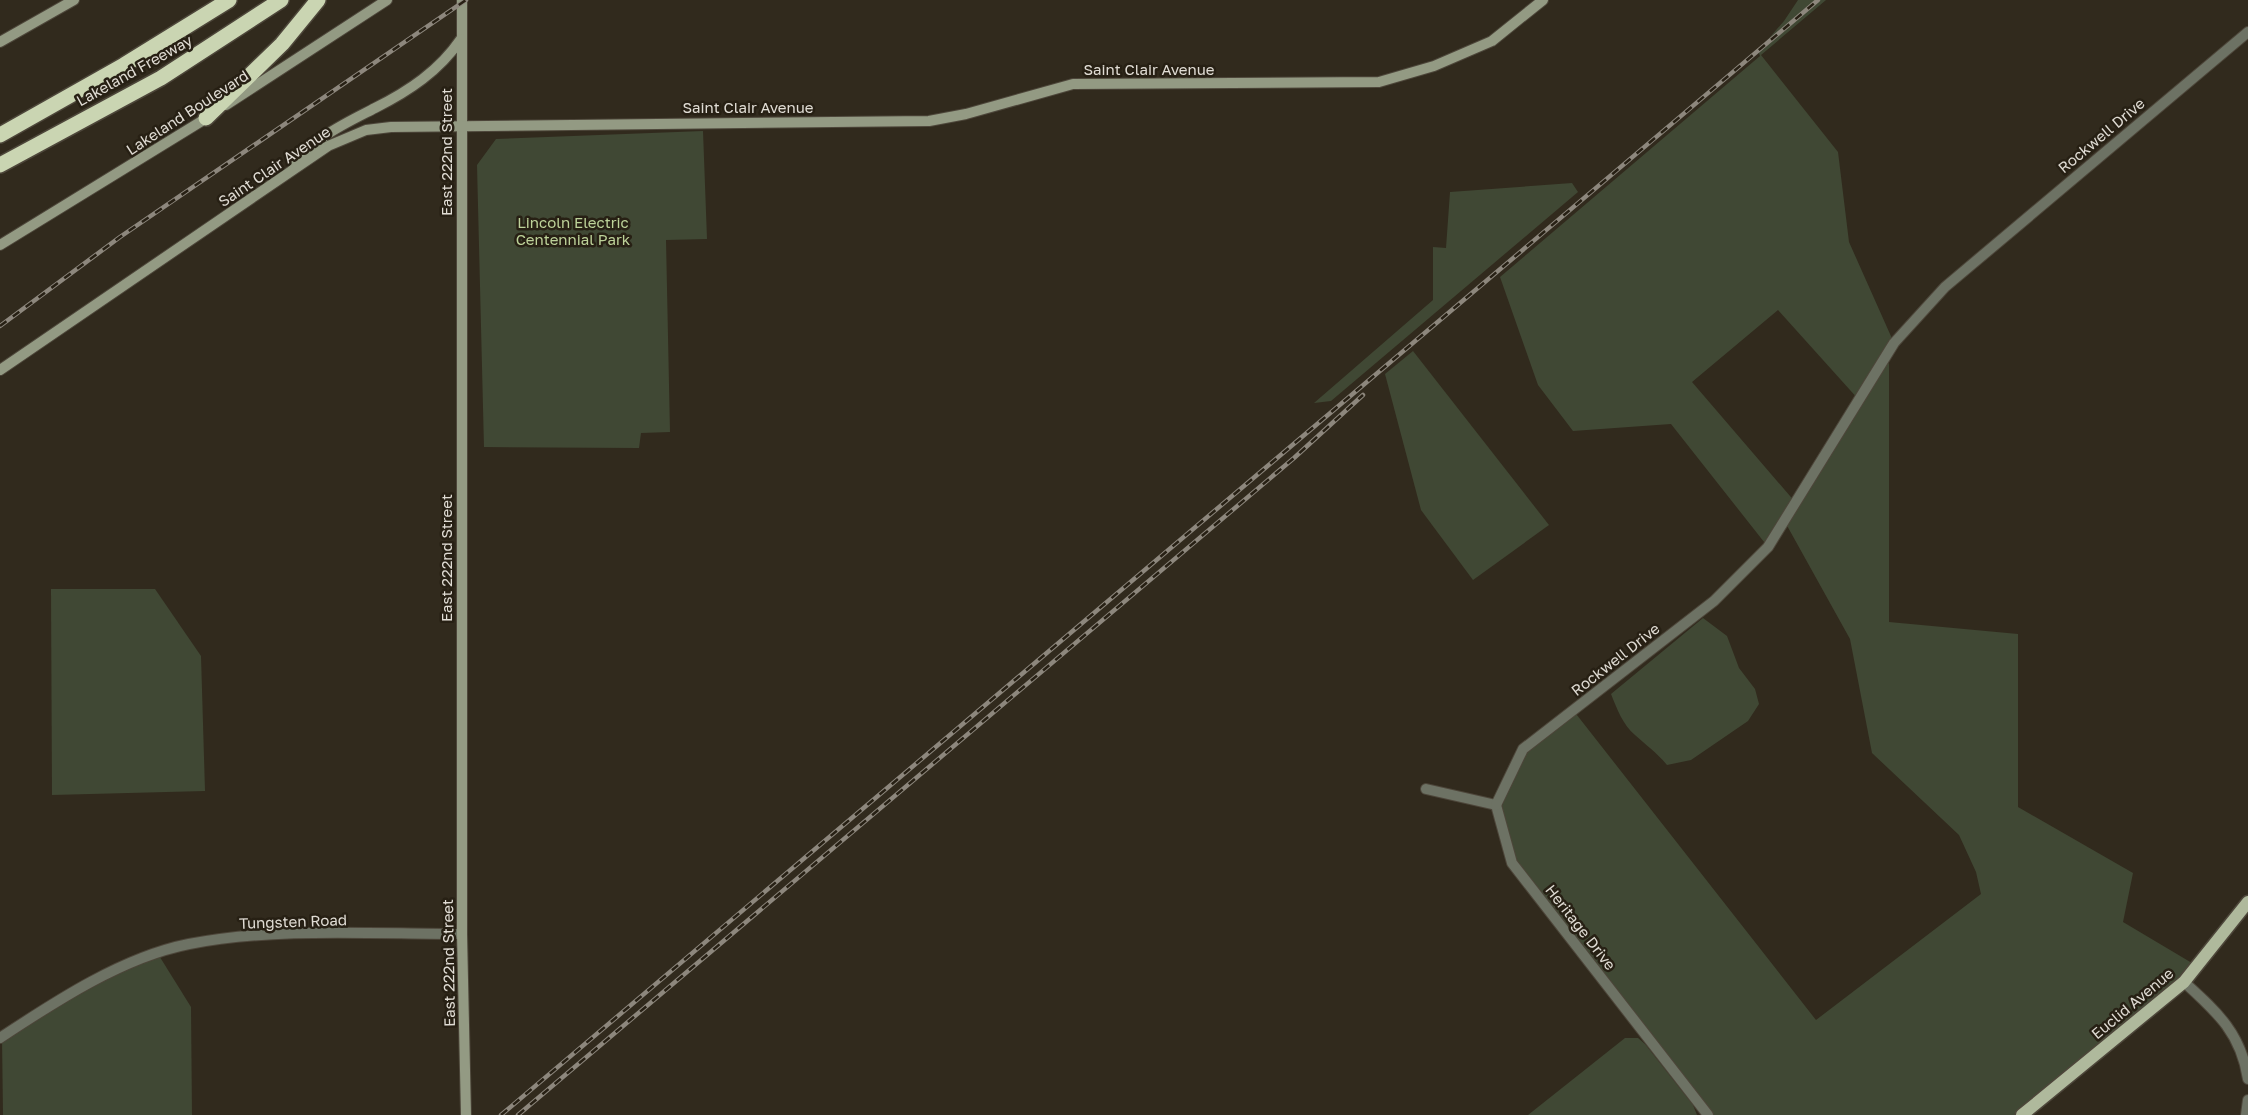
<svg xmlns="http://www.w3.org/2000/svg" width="2248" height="1115" viewBox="0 0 2248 1115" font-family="'Golos Text',sans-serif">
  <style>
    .green { fill: #404834; fill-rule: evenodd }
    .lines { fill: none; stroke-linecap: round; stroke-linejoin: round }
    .street-casing { stroke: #4d463a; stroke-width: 12 }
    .secondary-casing { stroke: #4d463a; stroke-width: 12 }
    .primary-casing { stroke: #4d463a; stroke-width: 15 }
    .highway-casing { stroke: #4d463a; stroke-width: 18 }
    .street { stroke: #6d7264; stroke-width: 10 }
    .secondary { stroke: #939a83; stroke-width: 10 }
    .primary { stroke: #afb99c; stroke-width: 12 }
    .highway { stroke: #cad5b2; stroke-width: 15 }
    .rail-casing { stroke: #8d877d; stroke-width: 4.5 }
    .rail { stroke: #272014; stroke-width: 2.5; stroke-dasharray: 8; stroke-linecap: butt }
    .labels { text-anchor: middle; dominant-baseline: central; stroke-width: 5; stroke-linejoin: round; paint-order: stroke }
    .street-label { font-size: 15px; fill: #e0dcd4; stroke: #272014 }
    .park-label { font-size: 15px; fill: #bdd299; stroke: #272014 }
  </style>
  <rect width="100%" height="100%" fill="#312a1d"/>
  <g class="green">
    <path d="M1798,0h28l-65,55 77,97 11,90 45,101 -9,14 4,7v258l129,12v173l115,66 -10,49 74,44 -175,149h-314l-196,-252 -16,-58 27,-56 50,-39 243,310 165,-126 -5,-22 -17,-37 -87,-82 -22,-114 -65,-117 -17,25 -97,-123 -98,7 -35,-46 -38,-108 260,-221 -2,-5 26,-30zM1778,310l81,90 -63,103 -104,-121z"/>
    <polygon points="703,131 707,239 666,240 670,432 641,433 639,448 484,447 477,165 496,139"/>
    <polygon points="1572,183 1578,192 1331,401 1314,403 1433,300 1433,247 1446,248 1450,192"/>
    <polygon points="1413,351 1549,525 1473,580 1421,510 1385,374"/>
    <polygon points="51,589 155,589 201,656 205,791 52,795"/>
    <path d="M1703,618l24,18 12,32 16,21 4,15 -11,17 -57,39 -24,5c-10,-12 -21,-20 -32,-30 -12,-10 -18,-26 -24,-41z"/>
    <polygon points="158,954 191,1007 192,1115 3,1115 2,1037 69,992"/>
    <polygon points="1625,1038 1638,1038 1645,1044 1693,1105 1697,1115 1528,1115"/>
  </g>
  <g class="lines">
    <g class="street-casing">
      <g id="street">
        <polyline points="1426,789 1496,805 1512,863 1708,1115"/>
        <polyline points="1496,805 1523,749 1714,601 1768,547 1894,343 1945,287 2248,32"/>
        <path d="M2184,982c33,30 57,51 64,97"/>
        <path d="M0,1038c56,-37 123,-81 189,-94 87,-17 184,-10 273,-10"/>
        <polyline points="2246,1115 2248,1100"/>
      </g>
    </g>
    <g class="secondary-casing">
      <g id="secondary">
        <polyline points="462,0 462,934 466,1115"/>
        <polyline points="0,42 74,0"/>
        <polyline points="226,105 387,0"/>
        <path d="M293,168c17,-29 53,-45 82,-60 34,-17 64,-37 86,-69"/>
        <polyline points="0,245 210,116"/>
        <polyline points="0,370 328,146 366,130 391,127 929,121 966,114 1073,84 1379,82 1434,66 1492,41 1543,0"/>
      </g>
    </g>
    <g class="primary-casing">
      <polyline id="primary" points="2022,1115 2184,982 2248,902"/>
    </g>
    <g class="highway-casing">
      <g id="highway">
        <polyline points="206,118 282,44 318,0"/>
        <polyline points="0,135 124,65 229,0"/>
        <polyline points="0,165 161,78 281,0"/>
      </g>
    </g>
    <use href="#street" class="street"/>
    <use href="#secondary" class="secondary"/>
    <use href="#primary" class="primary"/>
    <use href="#highway" class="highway"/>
    <g class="rail-casing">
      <g id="rail">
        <polyline points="0,326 120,237 466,0"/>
        <polyline points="501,1115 1818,0"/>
        <polyline points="518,1115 1294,458 1363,395"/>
      </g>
    </g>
    <use href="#rail" class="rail"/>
  </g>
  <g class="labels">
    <g class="street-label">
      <text x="1149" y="69">Saint Clair Avenue</text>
      <text transform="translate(134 70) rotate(-29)">Lakeland Freeway</text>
      <text x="748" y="107">Saint Clair Avenue</text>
      <text transform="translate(187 112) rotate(-33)">Lakeland Boulevard</text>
      <text transform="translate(2101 135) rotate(-40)">Rockwell Drive</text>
      <text transform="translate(446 152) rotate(-90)">East 222nd Street</text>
      <text transform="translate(274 166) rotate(-34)">Saint Clair Avenue</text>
      <text transform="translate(446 558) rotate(-90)">East 222nd Street</text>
      <text transform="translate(1615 659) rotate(-38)">Rockwell Drive</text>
      <text transform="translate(293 921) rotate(-2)">Tungsten Road</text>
      <text transform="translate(1581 927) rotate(52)">Heritage Drive</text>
      <text transform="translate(448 963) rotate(-91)">East 222nd Street</text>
      <text transform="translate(2132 1003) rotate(-40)">Euclid Avenue</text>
    </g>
    <g class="park-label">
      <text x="573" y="222">Lincoln Electric<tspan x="573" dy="17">Centennial Park</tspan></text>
    </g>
  </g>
</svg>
